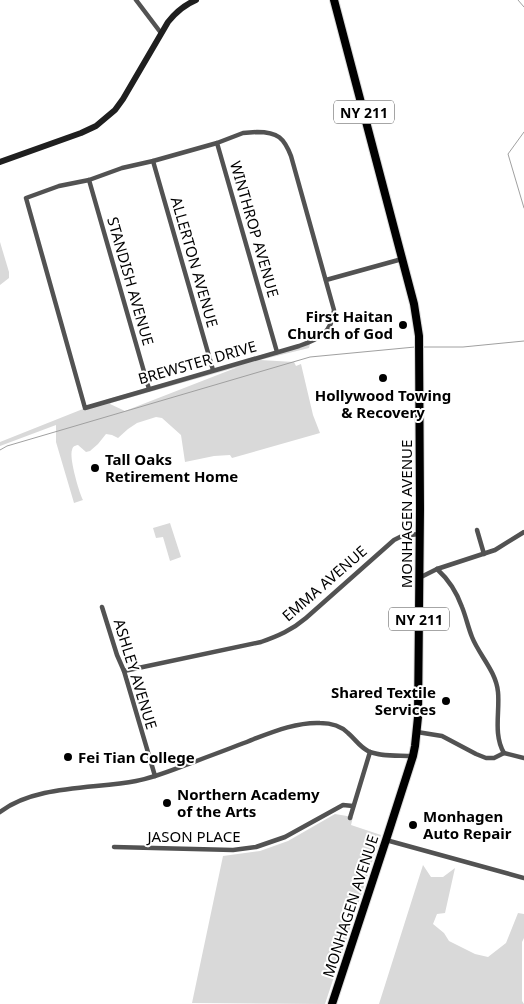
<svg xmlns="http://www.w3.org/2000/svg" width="524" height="1004" viewBox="0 0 524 1004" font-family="'Noto Sans',sans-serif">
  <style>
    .green { fill: #d9d9d9; fill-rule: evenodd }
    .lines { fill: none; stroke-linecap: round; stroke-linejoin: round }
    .stream { stroke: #a0a0a0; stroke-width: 1 }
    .primary-casing { stroke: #dbdbdb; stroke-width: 10 }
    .street { stroke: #525252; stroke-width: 4.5 }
    .secondary { stroke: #1f1f1f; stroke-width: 6 }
    .primary { stroke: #000; stroke-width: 8 }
    .poi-dot { fill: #000; stroke: #fff; stroke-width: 2 }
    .labels { text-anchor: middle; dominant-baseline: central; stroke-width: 4; stroke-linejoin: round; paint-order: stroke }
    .shield { fill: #fff; stroke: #4c4c4c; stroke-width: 1 }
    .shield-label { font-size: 14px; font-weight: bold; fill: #000 }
    .street-label { font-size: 15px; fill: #000; stroke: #fff }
    .poi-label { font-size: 15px; font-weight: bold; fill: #000; stroke: #fff; text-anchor: start }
  </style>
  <rect width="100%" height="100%" fill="#fff"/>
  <g class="green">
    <polygon points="0,242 9,272 9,278 0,285"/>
    <path d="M308,343l2,1 -1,4 -49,12 34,2 2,4 5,-2 12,51 7,18 -88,25 -2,-3 -16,1 -29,6 -4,-27 -19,-17 -6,-1 -19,6 -9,6 -10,9 -6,-3 -6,-1 -8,10 -8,7 -4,1 -8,-7c-4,1 -5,1 -6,5 -3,8 7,42 11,50l-9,3 -18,-61v-17l-56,21v-4l108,-43 137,-39 12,-4zM238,367l-113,44 -15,-7 1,-1z"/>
    <polygon points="170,523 181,557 170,561 163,537 156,538 153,528"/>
    <polygon points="335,814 353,817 351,825 381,835 325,1004 192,1003 223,856 260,851 288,841"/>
    <polygon points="423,865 431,877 443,877 455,868 445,913 437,914 433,924 444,933 449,941 475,954 488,957 506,943 518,913 524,914 524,938 522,942 522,1001 524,1004 379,1004"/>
  </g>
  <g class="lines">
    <g class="stream">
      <polyline points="518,0 524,7"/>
      <polyline points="524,132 508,154 524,208"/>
      <polyline points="424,347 463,347 524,341"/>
      <polyline points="0,450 7,446 310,357 415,347"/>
    </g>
    <g class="primary-casing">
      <polyline id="primary" points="332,1004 386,840 413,756 415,746 418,717 420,509 419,336 414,304 334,0"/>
    </g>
    <g class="street">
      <polyline points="136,0 161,33"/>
      <path d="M257,132c21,0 27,6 34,24l43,154c-2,23 -15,29 -35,36l-214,62 -59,-210 33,-12 30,-6 33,-12 31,-7 64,-18 26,-10z"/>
      <polyline points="217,143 277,352"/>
      <polyline points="153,161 213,370"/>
      <polyline points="89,180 149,389"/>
      <polyline points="326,280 402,259"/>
      <polyline points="477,530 484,554"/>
      <path d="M437,569c11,10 20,24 25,38 4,10 6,20 10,30 7,18 24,34 26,55 2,19 -5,43 6,61"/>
      <polyline points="419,578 437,569 495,550 524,532"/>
      <polyline points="102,607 117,655 124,671 155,776"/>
      <path d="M124,671l137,-29c17,-6 31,-12 45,-24l88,-78 8,-4 17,-2"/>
      <polyline points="417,732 442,736 476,754 486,758 494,758 504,753 524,758"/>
      <path d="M0,812c35,-27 94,-23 136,-31 17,-3 34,-10 50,-16 23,-9 46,-17 68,-26 21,-8 44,-17 66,-16 10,0 21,3 28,10 8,7 11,13 20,18 12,6 31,4 45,5"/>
      <polyline points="350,818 370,752"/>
      <polyline points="386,840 524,878"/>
      <polyline points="114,847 233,850 256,847 285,837 343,805 353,806"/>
    </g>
    <path class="secondary" d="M0,162l81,-29 15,-7 19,-16 8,-11 45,-77c8,-10 16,-17 28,-22"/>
    <use href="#primary" class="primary"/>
  </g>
  <g class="poi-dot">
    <circle cx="403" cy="325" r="5"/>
    <circle cx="383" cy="378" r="5"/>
    <circle cx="95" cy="468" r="5"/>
    <circle cx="446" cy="701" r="5"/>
    <circle cx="68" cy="757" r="5"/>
    <circle cx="167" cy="803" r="5"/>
    <circle cx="413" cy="825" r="5"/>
  </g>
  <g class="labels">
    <g class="shield">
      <rect x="334" y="100.5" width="60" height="23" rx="4"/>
      <rect x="389" y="607.5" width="60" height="23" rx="4"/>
    </g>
    <g class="shield-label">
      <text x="364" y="112">NY 211</text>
      <text x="419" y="619">NY 211</text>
    </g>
    <g class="street-label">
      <text transform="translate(255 229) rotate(74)">WINTHROP AVENUE</text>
      <text transform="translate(195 262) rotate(74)">ALLERTON AVENUE</text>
      <text transform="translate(131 281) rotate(74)">STANDISH AVENUE</text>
      <text transform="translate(197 362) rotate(-16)">BREWSTER DRIVE</text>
      <text transform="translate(406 514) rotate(-90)">MONHAGEN AVENUE</text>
      <text transform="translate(324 583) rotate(-41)">EMMA AVENUE</text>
      <text transform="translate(136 674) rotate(73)">ASHLEY AVENUE</text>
      <text x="194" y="836">JASON PLACE</text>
      <text transform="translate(350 906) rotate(-72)">MONHAGEN AVENUE</text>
    </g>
    <g class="poi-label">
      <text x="393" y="316" text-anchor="end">First Haitan<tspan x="393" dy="17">Church of God</tspan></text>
      <text x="383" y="395" text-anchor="middle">Hollywood Towing<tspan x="383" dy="17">&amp; Recovery</tspan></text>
      <text x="105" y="459">Tall Oaks<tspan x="105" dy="17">Retirement Home</tspan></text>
      <text x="436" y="692" text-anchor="end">Shared Textile<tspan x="436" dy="17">Services</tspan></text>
      <text x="78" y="757">Fei Tian College</text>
      <text x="177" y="794">Northern Academy<tspan x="177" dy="17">of the Arts</tspan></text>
      <text x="423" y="816">Monhagen<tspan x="423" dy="17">Auto Repair</tspan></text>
    </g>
  </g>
</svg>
